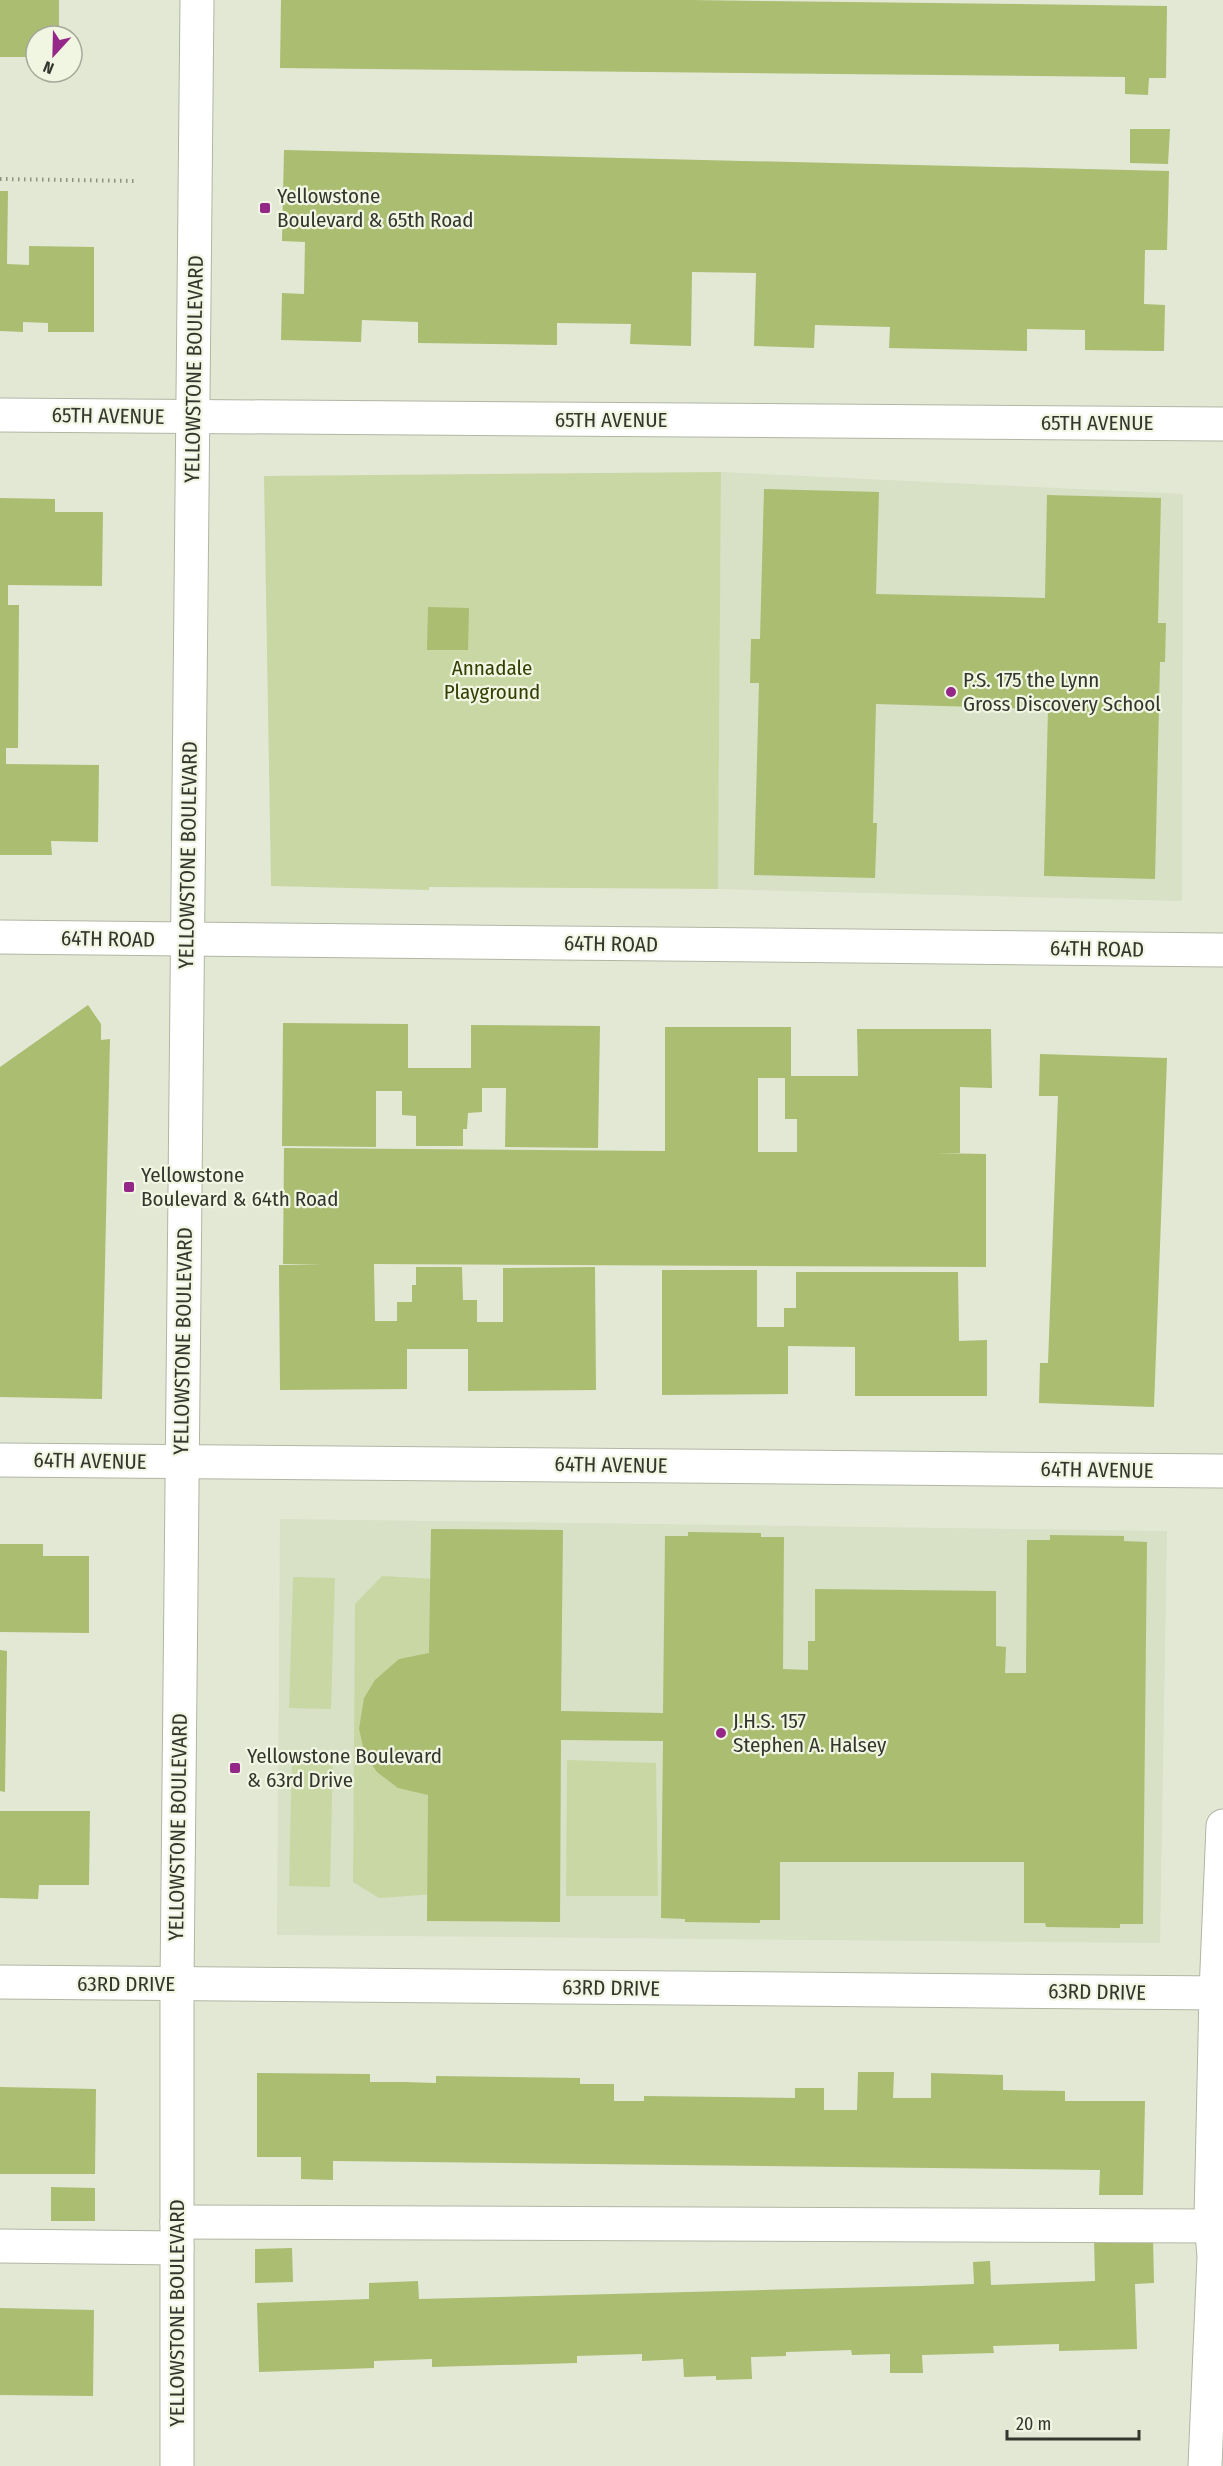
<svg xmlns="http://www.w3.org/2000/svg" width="1223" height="2466" viewBox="0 0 1223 2466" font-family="'Fira Sans Condensed',sans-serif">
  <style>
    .built { fill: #d8e0c5 }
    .green { fill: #c9d7a4 }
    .building { fill: #aabd71; fill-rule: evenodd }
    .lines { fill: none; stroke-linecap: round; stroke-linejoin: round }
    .minor-casing { stroke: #b1b6a4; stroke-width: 35 }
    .path { stroke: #8d9183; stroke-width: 4; stroke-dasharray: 1.5 4.5; stroke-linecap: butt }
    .minor { stroke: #fff; stroke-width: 33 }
    .poi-dot { fill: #952788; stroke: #f0f6e2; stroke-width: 2 }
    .labels { text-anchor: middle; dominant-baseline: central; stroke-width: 4.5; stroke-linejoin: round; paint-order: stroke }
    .poi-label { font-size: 21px; fill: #34362e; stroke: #f0f6e2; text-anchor: start }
    .street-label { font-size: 21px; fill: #34362e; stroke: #f0f6e2 }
    .park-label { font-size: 21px; fill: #353f04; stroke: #f0f6e2 }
  </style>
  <rect width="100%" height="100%" fill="#e3e8d5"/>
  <g class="built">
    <polygon points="721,472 1183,494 1182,901 718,889"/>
    <polygon points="280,1519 1167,1531 1160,1943 277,1935"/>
  </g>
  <g class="green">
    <polygon points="721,472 718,889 429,887 429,890 271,886 264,476"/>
    <polygon points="382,1576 452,1580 436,1894 379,1898 353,1882 355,1604"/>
    <polygon points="293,1577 335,1578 331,1709 289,1708"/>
    <polygon points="292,1754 333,1756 330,1887 289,1886"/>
    <polygon points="567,1760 656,1763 658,1896 566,1896"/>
  </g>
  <g class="building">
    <polygon points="0,0 59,0 59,36 36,36 36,57 0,57"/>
    <polygon points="281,0 691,0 1167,6 1166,78 1149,78 1148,95 1125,94 1125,77 280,68"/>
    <polygon points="1130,129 1170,129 1168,164 1130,163"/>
    <polygon points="284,150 1169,171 1167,250 1145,250 1144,304 1165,305 1164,351 1085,350 1085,330 1027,329 1027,351 889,348 890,327 815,325 814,348 754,346 756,273 692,272 691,346 630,344 631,324 557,323 557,345 418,343 418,322 362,320 361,342 281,340 282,293 304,294 305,242 282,241"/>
    <polygon points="0,191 8,191 7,264 29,265 29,246 94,247 94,332 48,332 48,323 23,322 23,332 0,331"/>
    <polygon points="764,489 879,492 876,594 1045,598 1047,495 1161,498 1158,623 1166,623 1165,662 1160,662 1155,879 1044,876 1048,709 876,704 873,823 877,823 875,878 754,875 759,683 750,683 751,639 760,639"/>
    <polygon points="0,498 55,499 55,512 103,512 102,586 8,585 8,605 19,605 18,748 6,748 6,764 99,765 98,842 51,841 52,855 0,855"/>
    <polygon points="428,607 469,608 468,650 427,650"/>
    <polygon points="88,1005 101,1024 101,1040 110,1039 102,1399 0,1397 0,1067"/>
    <polygon points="283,1023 408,1024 408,1068 471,1068 471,1025 600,1026 598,1148 505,1147 506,1088 482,1088 482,1112 468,1113 467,1129 463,1129 463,1146 416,1146 416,1116 402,1115 402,1091 376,1091 376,1147 282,1146"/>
    <path d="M665,1027h126v49h67l-1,-47h134l1,59 -32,-1v66h-25l51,1v113l-612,-3 1,57h22v-19h15v-17h4v-18h46l1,33h14v22h26v-54l92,-1 1,123 -128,1v-42h-61v40l-127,1 -1,-125h44l-40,-1 1,-116 381,3zM758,1078h27v41h12v33h-39z"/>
    <polygon points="1040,1054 1167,1058 1154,1407 1039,1403 1040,1363 1048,1363 1058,1096 1039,1096"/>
    <polygon points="662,1270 757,1270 757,1327 784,1327 784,1308 796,1308 796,1272 958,1272 959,1341 987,1340 987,1396 855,1396 855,1347 788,1346 788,1394 662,1395"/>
    <polygon points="431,1529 563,1530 561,1711 663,1713 665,1536 688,1536 688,1532 761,1533 761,1537 784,1537 783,1669 808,1670 808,1641 815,1641 815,1589 996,1591 996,1646 1006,1647 1005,1673 1026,1673 1027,1540 1050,1540 1050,1535 1124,1536 1124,1541 1147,1542 1143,1924 1120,1924 1120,1928 1046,1927 1045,1923 1024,1923 1024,1862 780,1862 780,1920 760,1920 760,1923 685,1922 685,1919 661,1918 663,1741 561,1740 560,1922 427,1921 428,1795 398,1788 377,1772 365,1755 359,1729 364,1698 375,1680 399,1659 429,1653"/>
    <polygon points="0,1544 43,1544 43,1556 89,1556 89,1633 0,1632"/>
    <polygon points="0,1650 7,1651 5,1792 0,1791"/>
    <polygon points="0,1811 90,1811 89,1885 39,1885 38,1899 0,1898"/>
    <polygon points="858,2072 894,2072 893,2098 931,2098 931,2073 1003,2075 1003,2090 1065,2091 1065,2101 1145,2101 1143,2195 1099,2195 1100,2170 333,2161 333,2180 301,2179 301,2157 257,2157 257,2073 370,2074 370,2082 405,2082 436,2083 436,2076 580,2078 580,2084 614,2084 614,2101 644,2101 644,2096 795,2098 795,2088 824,2088 824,2110 857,2110"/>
    <polygon points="0,2087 96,2089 95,2174 0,2174"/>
    <polygon points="51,2187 95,2188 95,2221 51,2221"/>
    <polygon points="1153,2237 1154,2283 1135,2284 1137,2349 1059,2351 1059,2344 993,2346 994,2353 922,2355 923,2373 890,2373 890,2354 852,2355 851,2350 786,2352 786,2356 751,2357 752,2379 716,2380 716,2376 684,2377 683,2359 642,2361 642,2354 577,2356 577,2363 432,2367 432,2359 374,2361 374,2368 259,2372 257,2303 369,2299 369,2283 418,2281 419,2299 920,2286 974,2284 973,2262 990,2261 991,2285 1095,2281 1094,2238"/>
    <polygon points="292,2248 293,2282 255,2283 255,2249"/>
    <polygon points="0,2308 94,2310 93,2396 0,2395"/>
  </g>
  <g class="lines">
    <g class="minor-casing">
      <g id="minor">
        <polyline points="0,415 1223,424"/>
        <polyline points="0,937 1223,950"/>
        <polyline points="0,1460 1223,1471"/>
        <polyline points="0,1982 1223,1993"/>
        <polyline points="177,2222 1211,2226"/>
        <polyline points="0,2246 177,2248"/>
        <polyline points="177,2466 177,1984 197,0"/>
        <polyline points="1205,2466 1214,2257 1211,2219 1216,1993 1223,1826"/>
      </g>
    </g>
    <polyline class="path" points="0,179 135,181"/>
    <use href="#minor" class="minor"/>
  </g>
  <g class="poi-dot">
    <rect x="259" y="202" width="12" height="12" rx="3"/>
    <circle cx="951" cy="692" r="6"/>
    <rect x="123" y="1181" width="12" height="12" rx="3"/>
    <circle cx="721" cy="1733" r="6"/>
    <rect x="229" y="1762" width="12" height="12" rx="3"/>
  </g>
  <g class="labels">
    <g class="poi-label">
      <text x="277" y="196">Yellowstone<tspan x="277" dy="24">Boulevard &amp; 65th Road</tspan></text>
      <text x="963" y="680">P.S. 175 the Lynn<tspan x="963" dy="24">Gross Discovery School</tspan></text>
      <text x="141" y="1175">Yellowstone<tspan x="141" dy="24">Boulevard &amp; 64th Road</tspan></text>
      <text x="733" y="1721">J.H.S. 157<tspan x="733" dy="24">Stephen A. Halsey</tspan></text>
      <text x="247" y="1756">Yellowstone Boulevard<tspan x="247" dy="24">&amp; 63rd Drive</tspan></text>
    </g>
    <g class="street-label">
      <text transform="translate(194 369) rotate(-89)">YELLOWSTONE BOULEVARD</text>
      <text transform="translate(108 416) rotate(1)">65TH AVENUE</text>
      <text x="611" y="420">65TH AVENUE</text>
      <text x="1097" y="423">65TH AVENUE</text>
      <text transform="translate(188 855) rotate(-89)">YELLOWSTONE BOULEVARD</text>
      <text transform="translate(108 939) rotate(1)">64TH ROAD</text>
      <text transform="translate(611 944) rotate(1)">64TH ROAD</text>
      <text transform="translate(1097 949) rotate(1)">64TH ROAD</text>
      <text transform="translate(183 1341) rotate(-89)">YELLOWSTONE BOULEVARD</text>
      <text transform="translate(90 1461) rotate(1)">64TH AVENUE</text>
      <text transform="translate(611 1465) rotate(1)">64TH AVENUE</text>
      <text transform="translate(1097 1470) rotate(1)">64TH AVENUE</text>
      <text transform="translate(178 1827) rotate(-89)">YELLOWSTONE BOULEVARD</text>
      <text x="126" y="1984">63RD DRIVE</text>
      <text transform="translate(611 1988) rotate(1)">63RD DRIVE</text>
      <text transform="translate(1097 1992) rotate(1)">63RD DRIVE</text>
      <text transform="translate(177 2313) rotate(-90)">YELLOWSTONE BOULEVARD</text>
    </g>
    <g class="park-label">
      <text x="492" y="668">Annadale<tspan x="492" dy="24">Playground</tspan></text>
    </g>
  </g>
  <g transform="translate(54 54) rotate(202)"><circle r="28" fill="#f0f6e2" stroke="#a5a99a" stroke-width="1.5"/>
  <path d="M0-4.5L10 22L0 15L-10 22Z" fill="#952788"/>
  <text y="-9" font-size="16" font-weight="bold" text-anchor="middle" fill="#34362e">N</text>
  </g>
  <path d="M1007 2430v9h132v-9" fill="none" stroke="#34362e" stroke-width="3"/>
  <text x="1016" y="2430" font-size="18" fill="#34362e" stroke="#f0f6e2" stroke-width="4.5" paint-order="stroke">20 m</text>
</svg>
